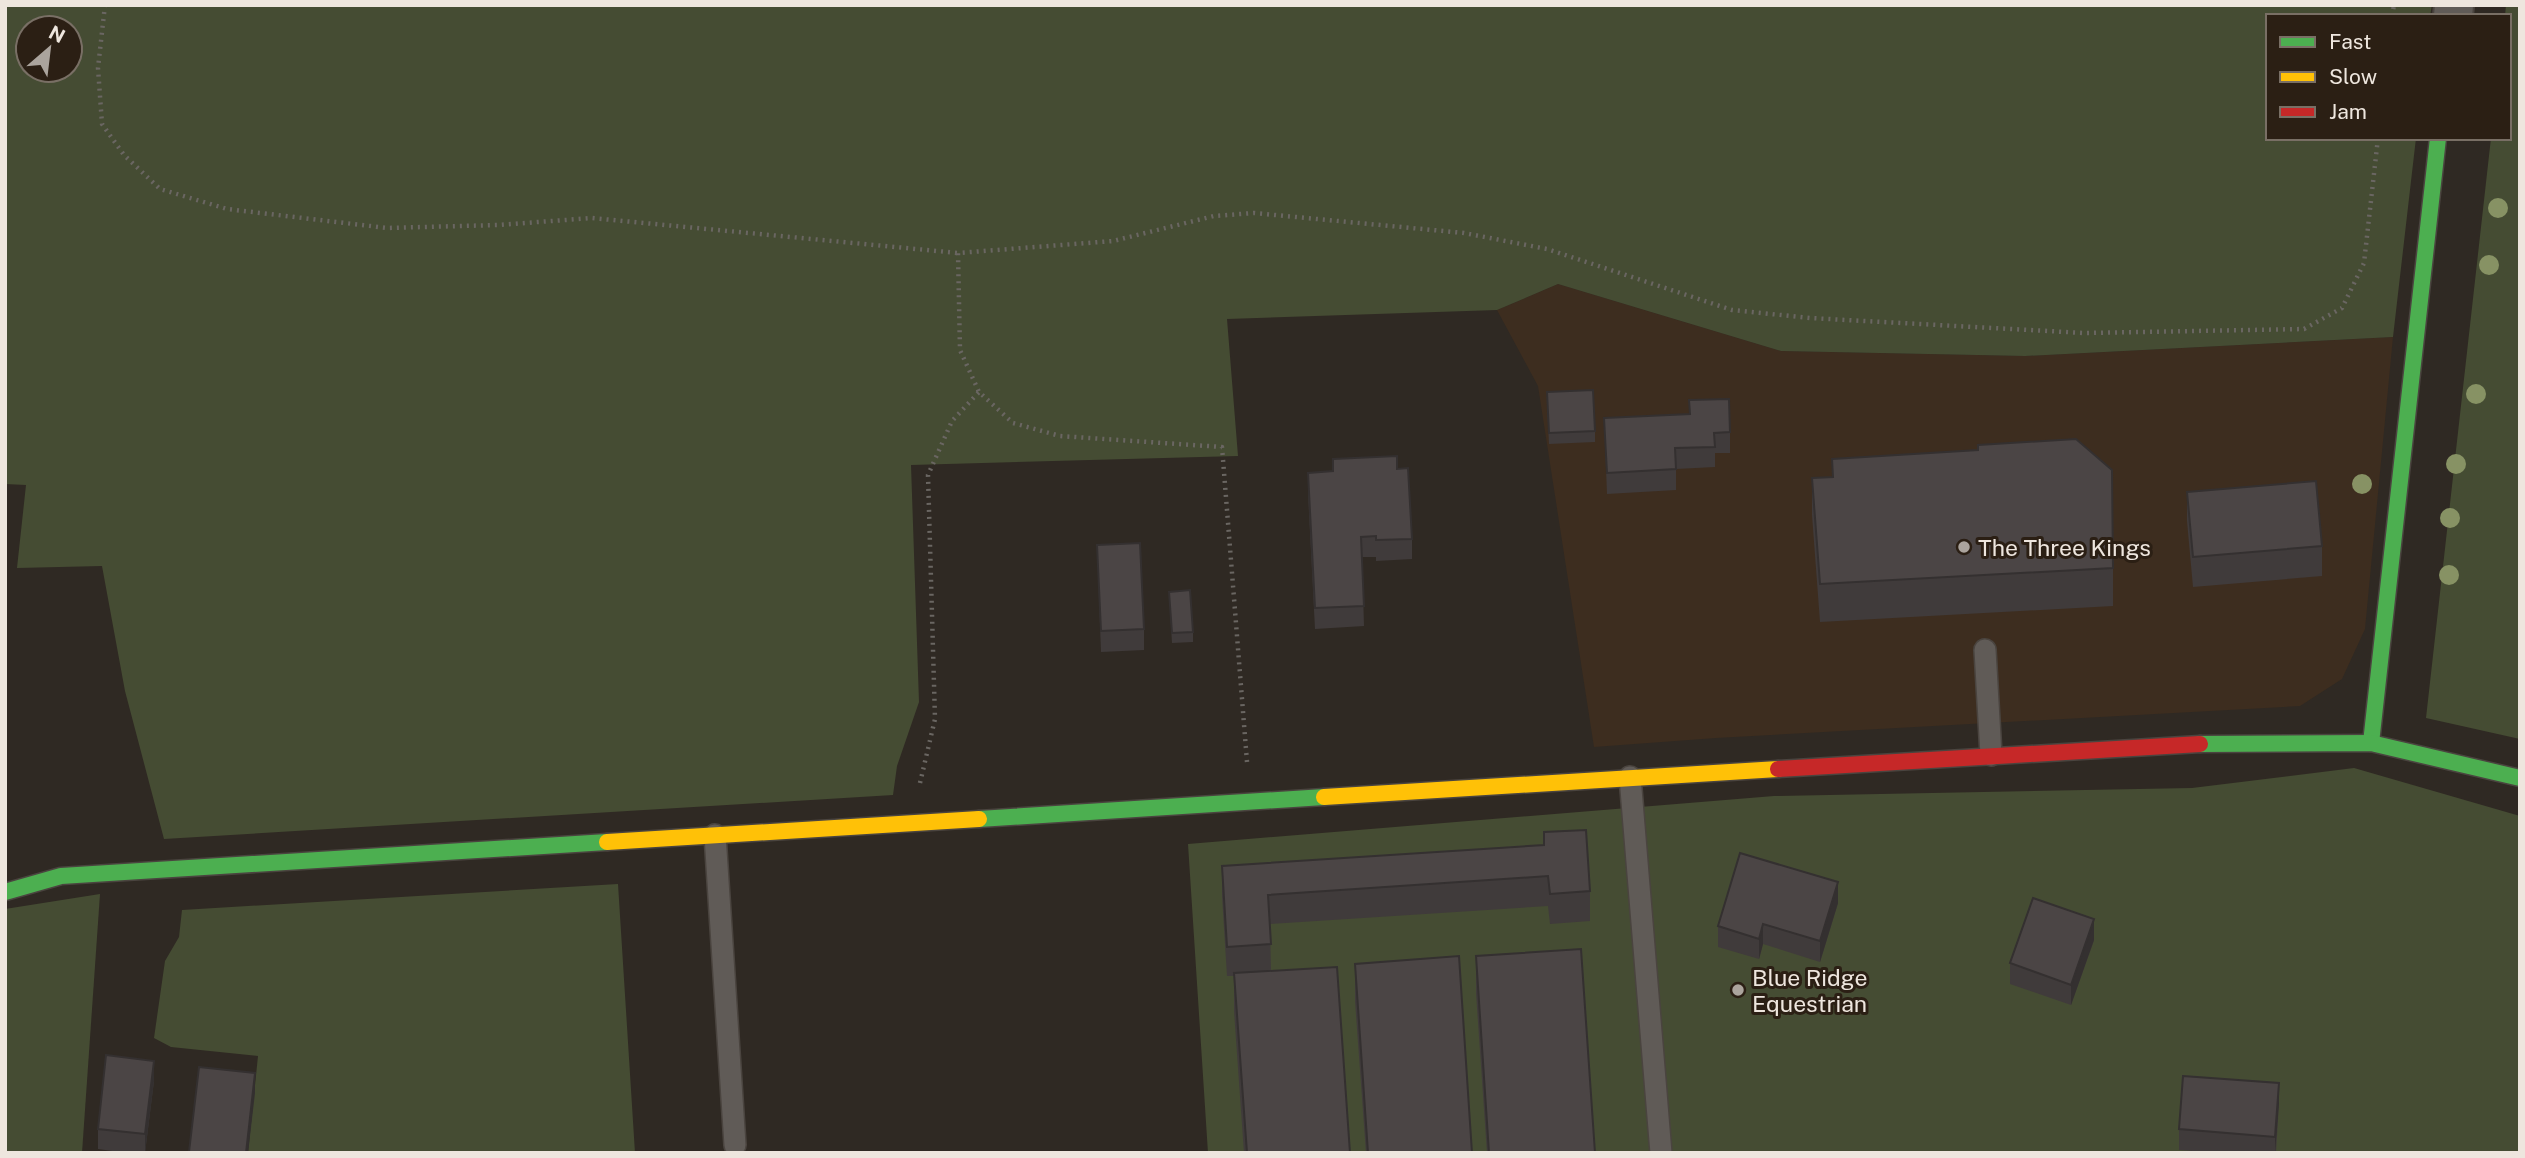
<svg xmlns="http://www.w3.org/2000/svg" width="2525" height="1158" viewBox="0 0 2525 1158" font-family="'Public Sans',sans-serif">
  <style>
    .built { fill: #3d2d1f }
    .green { fill: #454c33; fill-rule: evenodd }
    .lines { fill: none; stroke-linecap: round; stroke-linejoin: round }
    .lane-casing { stroke: #4a443f; stroke-width: 24 }
    .street-casing { stroke: #4a443f; stroke-width: 42 }
    .fast-casing { stroke: #4a443f; stroke-width: 19 }
    .slow-casing { stroke: #4a443f; stroke-width: 19 }
    .jam-casing { stroke: #4a443f; stroke-width: 19 }
    .path { stroke: #6a6662; stroke-width: 4.5; stroke-dasharray: 2 5; stroke-linecap: butt }
    .lane { stroke: #605b57; stroke-width: 21 }
    .street { stroke: #605b57; stroke-width: 38 }
    .fast { stroke: #4caf50; stroke-width: 16 }
    .slow { stroke: #ffc107; stroke-width: 16 }
    .jam { stroke: #c62828; stroke-width: 16 }
    .tree { fill: #879264 }
    .wall { fill: #403b3b }
    .shaded-wall { fill: #343030 }
    .building { fill: #4b4545; stroke: #343030; stroke-width: 2 }
    .poi-dot { fill: #aba49d; stroke: #2b1f14; stroke-width: 2.5 }
    .labels { text-anchor: middle; dominant-baseline: central; stroke-width: 6; stroke-linejoin: round; paint-order: stroke }
    .poi-label { font-size: 23px; fill: #eee6de; stroke: #2b1f14; text-anchor: start }
  </style>
  <rect width="100%" height="100%" fill="#2f2923"/>
  <polygon class="built" points="1558,284 1781,351 2025,356 2393,337 2365,629 2342,679 2300,706 1716,738 1594,747 1538,386 1497,310"/>
  <g class="green">
    <path d="M5,5h2427l-2,11h-162v122h148l-23,199 -368,19 -244,-5 -223,-67 -61,26 -270,9 11,137 -327,9 8,237 -22,64 -4,29 -729,44 -39,-148 -23,-125 -85,2 9,-83 -21,-1zM70,28v42h-42v-42z"/>
    <polygon points="2506,5 2520,5 2520,739 2426,718 2491,138 2509,138 2509,16 2505,16"/>
    <polygon points="2354,768 2520,816 2520,1153 1208,1153 1188,844 1774,796 2192,788"/>
    <polygon points="618,884 635,1153 248,1153 258,1056 171,1047 154,1038 165,961 179,937 182,910"/>
    <polygon points="100,894 82,1153 5,1153 5,909"/>
  </g>
  <g class="lines">
    <g class="lane-casing">
      <g id="lane">
        <polyline points="1985,650 1991,755"/>
        <polyline points="1630,777 1661,1153"/>
        <polyline points="715,835 735,1145"/>
      </g>
    </g>
    <g class="street-casing">
      <polyline id="street" points="2453,16 2454,5"/>
    </g>
    <g class="fast-casing">
      <g id="fast">
        <polyline points="2371,743 2438,138"/>
        <polyline points="2200,744 2371,743 2520,778"/>
        <polyline points="979,819 1324,797"/>
        <polyline points="5,892 61,876 607,842"/>
      </g>
    </g>
    <g class="slow-casing">
      <g id="slow">
        <polyline points="1324,797 1778,769"/>
        <polyline points="607,842 979,819"/>
      </g>
    </g>
    <g class="jam-casing">
      <polyline id="jam" points="1778,769 2200,744"/>
    </g>
    <g class="path">
      <polyline points="105,5 98,68 102,124 124,155 160,189 227,209 387,228 498,225 592,218 958,253"/>
      <polyline points="2392,16 2394,5"/>
      <polyline points="1247,762 1222,447 1060,436 1013,423 979,392 960,350 958,253 1113,241 1214,216 1254,213 1464,233 1547,249 1732,310 1810,318 2084,333 2304,329 2342,308 2364,263 2378,138"/>
      <polyline points="920,783 935,719 928,475 952,421 979,392"/>
    </g>
    <use href="#lane" class="lane"/>
    <use href="#street" class="street"/>
    <use href="#fast" class="fast"/>
    <use href="#slow" class="slow"/>
    <use href="#jam" class="jam"/>
  </g>
  <g class="tree">
    <circle cx="2498" cy="208" r="10"/>
    <circle cx="2489" cy="265" r="10"/>
    <circle cx="2476" cy="394" r="10"/>
    <circle cx="2456" cy="464" r="10"/>
    <circle cx="2362" cy="484" r="10"/>
    <circle cx="2450" cy="518" r="10"/>
    <circle cx="2449" cy="575" r="10"/>
  </g>
  <g class="wall">
    <polygon points="1689,400 1730,432 1730,453 1715,453 1715,467 1676,469 1676,490 1607,494 1604,418 1689,414"/>
    <polygon points="1547,403 1595,431 1595,442 1549,444"/>
    <polygon points="1978,450 2113,568 2113,606 1820,622 1812,515 1812,478 1832,477 1832,459"/>
    <polygon points="1333,459 1397,469 1412,539 1412,559 1376,561 1376,557 1362,557 1364,626 1315,629 1308,494 1308,473 1333,472"/>
    <polygon points="2187,492 2322,546 2322,576 2193,587 2187,521"/>
    <polygon points="1097,545 1144,629 1144,650 1101,652"/>
    <polygon points="1169,592 1193,632 1193,642 1172,643"/>
    <polygon points="1544,832 1590,891 1590,921 1550,924 1548,906 1270,924 1271,971 1350,1153 1244,1153 1234,1011 1234,976 1227,976 1222,896 1222,866 1544,845"/>
    <polygon points="1838,903 1820,962 1763,944 1759,959 1718,947 1718,926"/>
    <polygon points="2094,940 2071,1005 2010,984 2010,963"/>
    <polygon points="1476,956 1595,1153 1487,1153 1476,993"/>
    <polygon points="1355,964 1472,1153 1366,1153 1355,1001"/>
    <polygon points="154,1081 145,1153 126,1153 98,1149 98,1129"/>
    <polygon points="2279,1103 2276,1153 2218,1153 2179,1150 2179,1129"/>
  </g>
  <g class="shaded-wall">
    <polygon points="1838,882 1838,903 1820,962 1820,941"/>
    <polygon points="2094,919 2094,940 2071,1005 2071,985"/>
    <polygon points="1763,924 1763,944 1759,959 1759,939"/>
    <polygon points="154,1061 154,1081 145,1153 145,1134"/>
    <polygon points="255,1073 255,1093 248,1153 246,1153"/>
    <polygon points="2279,1083 2279,1103 2275,1153 2275,1137"/>
  </g>
  <g class="building">
    <polygon points="1593,390 1595,431 1549,433 1547,392"/>
    <polygon points="1729,399 1730,432 1714,433 1715,447 1675,448 1676,469 1607,473 1604,418 1690,414 1689,400"/>
    <polygon points="2076,439 2112,470 2113,568 1820,584 1812,478 1833,477 1832,459 1978,450 1978,445"/>
    <polygon points="1397,456 1397,469 1408,468 1412,539 1376,540 1376,536 1361,537 1364,606 1315,608 1308,473 1333,471 1333,459"/>
    <polygon points="2316,481 2322,546 2193,557 2187,492"/>
    <polygon points="1140,543 1144,629 1101,631 1097,545"/>
    <polygon points="1190,590 1193,632 1172,633 1169,592"/>
    <polygon points="1586,830 1590,891 1550,894 1548,876 1268,895 1271,944 1227,947 1222,866 1544,845 1544,832"/>
    <polygon points="1740,853 1838,882 1820,941 1763,924 1759,939 1718,926"/>
    <polygon points="2033,898 2094,919 2071,985 2010,963"/>
    <polygon points="1581,949 1595,1153 1489,1153 1476,956"/>
    <polygon points="1459,956 1472,1153 1368,1153 1355,964"/>
    <polygon points="1337,967 1350,1153 1247,1153 1234,973"/>
    <polygon points="106,1055 154,1061 145,1134 98,1129"/>
    <polygon points="199,1067 255,1073 246,1153 189,1152"/>
    <polygon points="2183,1076 2279,1083 2275,1137 2179,1129"/>
  </g>
  <g class="poi-dot">
    <circle cx="1964" cy="547" r="7"/>
    <circle cx="1738" cy="990" r="7"/>
  </g>
  <g class="labels">
    <g class="poi-label">
      <text x="1978" y="547">The Three Kings</text>
      <text x="1752" y="977">Blue Ridge<tspan x="1752" dy="26">Equestrian</tspan></text>
    </g>
  </g>
  <rect width="2525" height="1158" fill="none" stroke="#eee6de" stroke-width="14"/>
  <rect x="2266" y="14" width="245" height="126" fill="#2b1f14" stroke="#796f65" stroke-width="2"/>
  <rect x="2280" y="37" width="35" height="10" fill="#4caf50" stroke="#796f65" stroke-width="2"/>
  <text x="2329" y="49" font-size="21" fill="#eee6de">Fast</text>
  <rect x="2280" y="72" width="35" height="10" fill="#ffc107" stroke="#796f65" stroke-width="2"/>
  <text x="2329" y="84" font-size="21" fill="#eee6de">Slow</text>
  <rect x="2280" y="107" width="35" height="10" fill="#c62828" stroke="#796f65" stroke-width="2"/>
  <text x="2329" y="119" font-size="21" fill="#eee6de">Jam</text>
  <g transform="translate(49 49) rotate(28)"><circle r="33" fill="#2b1f14" stroke="#796f65" stroke-width="2"/>
  <path d="M0-5L12 26L0 18L-12 26Z" fill="#aba49d"/>
  <text y="-10" font-size="19" font-weight="bold" text-anchor="middle" fill="#eee6de">N</text>
  </g>
</svg>
